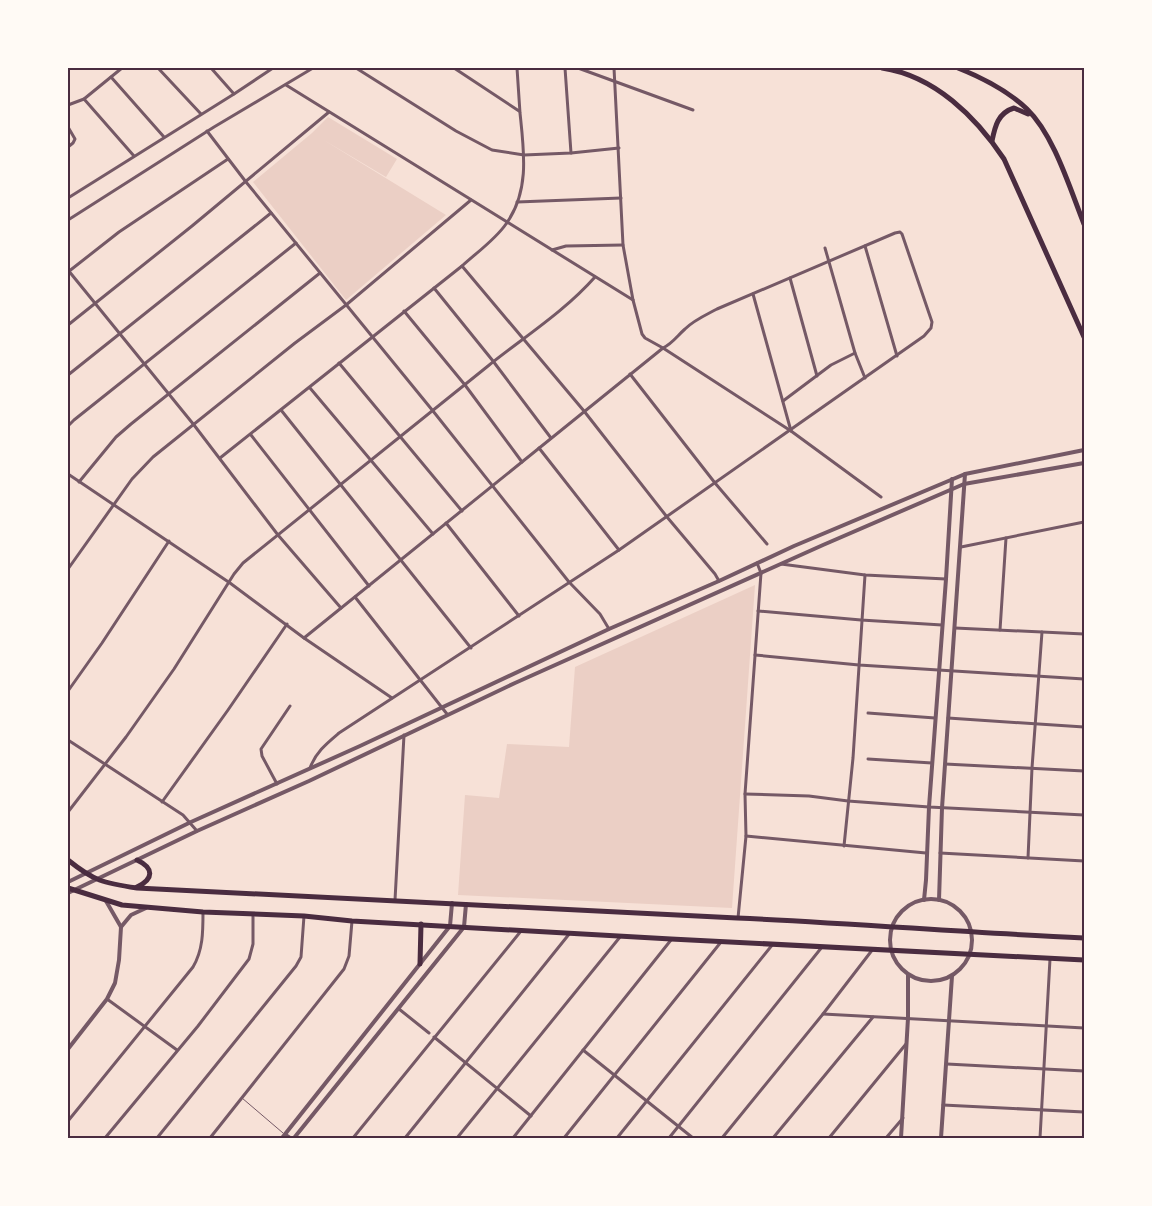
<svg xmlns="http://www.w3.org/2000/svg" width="1152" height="1206" viewBox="0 0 1152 1206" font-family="'DM Sans',sans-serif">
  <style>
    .green { fill: #ebcfc5 }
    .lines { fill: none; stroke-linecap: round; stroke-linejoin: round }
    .service { stroke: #755966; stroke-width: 1 }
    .minor { stroke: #755966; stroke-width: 3 }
    .tertiary { stroke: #755966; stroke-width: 4 }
    .primary { stroke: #4a2c40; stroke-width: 5 }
    .neatline { fill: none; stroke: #4a2c40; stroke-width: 2 }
  </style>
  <rect width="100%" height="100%" fill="#f7e1d7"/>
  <g class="green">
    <polygon points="328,117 397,159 386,177 322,139 446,215 346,300 253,182 312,133"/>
    <polygon points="755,585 732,908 458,895 465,795 499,798 507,744 569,747 575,667"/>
  </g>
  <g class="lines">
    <polyline class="service" points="242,1098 283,1133"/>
    <g class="minor">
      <polyline points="158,68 201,114"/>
      <polyline points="211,68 234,94"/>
      <polyline points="356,68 456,131 492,150 524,155 571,153 619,148"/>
      <polyline points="454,68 519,111"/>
      <polyline points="565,68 571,153"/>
      <polyline points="578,68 693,110"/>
      <polyline points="614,68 623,245 633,300 642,334 645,338 663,348 791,431 881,497"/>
      <polyline points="111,77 164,137"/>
      <polyline points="286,85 633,300"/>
      <polyline points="84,99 134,156"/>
      <polyline points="68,105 84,99 122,68"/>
      <polyline points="68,127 75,139 73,143 68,147"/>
      <polyline points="207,131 246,182 433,411 569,582 600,614 609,629"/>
      <polyline points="68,198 234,94 273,68"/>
      <polyline points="517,202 621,198"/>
      <polyline points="68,220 214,127 313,68"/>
      <polyline points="865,246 897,356"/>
      <polyline points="825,248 855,353 865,378"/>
      <polyline points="552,250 566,246 623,245"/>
      <polyline points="462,266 584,411 667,517 715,574 719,581"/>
      <polyline points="68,270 194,425 278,535 341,608"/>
      <polyline points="68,272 119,232 228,159"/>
      <polyline points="790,278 817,376"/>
      <polyline points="434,288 493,361 551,438"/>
      <polyline points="753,294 791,431"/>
      <polyline points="404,311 465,385 522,462"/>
      <polyline points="68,325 192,226 329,112"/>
      <polyline points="339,363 462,511"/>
      <polyline points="630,374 715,483 767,544"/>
      <polyline points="68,375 271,213"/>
      <polyline points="310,388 433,534"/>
      <polyline points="783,401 831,365 855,353"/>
      <polyline points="281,410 471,648"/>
      <polyline points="68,426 74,420 296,243"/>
      <polyline points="251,435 369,586"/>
      <polyline points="539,448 619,550"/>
      <path d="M220,458l242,-192c14,-13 33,-26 44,-42 24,-33 18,-73 14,-111 -1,-15 -2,-30 -3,-45"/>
      <polyline points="68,474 230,583 304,638 392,698"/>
      <polyline points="79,482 116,437 131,424 320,273"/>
      <polyline points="446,523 519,616"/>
      <polyline points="961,547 1084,522"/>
      <polyline points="781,564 865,575 946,579"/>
      <polyline points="68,569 132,479 153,457 295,343 346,305 471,200"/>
      <polyline points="355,597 447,714"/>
      <polyline points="758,611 861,620 942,625"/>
      <polyline points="955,628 1084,634"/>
      <polyline points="1000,630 1006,538"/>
      <path d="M304,638l359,-290c10,-5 14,-12 22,-19 9,-9 21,-14 32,-20l178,-76 5,-1 2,2 30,88 -1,6 -7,8 -305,214 -280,183c-13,11 -23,19 -29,35"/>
      <polyline points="755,655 859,665 1084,679"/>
      <polyline points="68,691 102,643 169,541"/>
      <polyline points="868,713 935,718"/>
      <polyline points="948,718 1084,727"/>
      <polyline points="68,740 183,815 197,831"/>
      <polyline points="868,759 932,763"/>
      <polyline points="945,764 1084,771"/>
      <polyline points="277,784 262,756 261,749 290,706"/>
      <polyline points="745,794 809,796 848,801 929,807 1084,815"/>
      <polyline points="162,802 228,710 287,624"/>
      <path d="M68,812l58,-75 48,-68 60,-95 9,-11c81,-66 163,-131 245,-197 36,-29 76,-54 107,-89"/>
      <polyline points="746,836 926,853"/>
      <polyline points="844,846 853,758 865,575"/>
      <polyline points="940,853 1084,861"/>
      <polyline points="1028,858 1032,768 1042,632"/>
      <polyline points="395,900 404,735"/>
      <polyline points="738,918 746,836 745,794 761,573 757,563"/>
      <polyline points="107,999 177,1050"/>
      <polyline points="399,1009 429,1033"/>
      <polyline points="823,1014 1084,1028"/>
      <polyline points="434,1037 531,1116"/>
      <polyline points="583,1050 693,1138"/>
      <polyline points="947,1064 1084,1071"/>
      <polyline points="943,1105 1084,1112"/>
      <path d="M68,1121l125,-154c10,-17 10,-35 10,-55"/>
      <polyline points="285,1134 291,1138"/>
      <polyline points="105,1138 198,1026 249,959 253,944 253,914"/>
      <polyline points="157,1138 296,966 301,957 304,916"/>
      <polyline points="210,1138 344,969 349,956 352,921"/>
      <polyline points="353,1138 521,931"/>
      <polyline points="405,1138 570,933"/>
      <polyline points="457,1138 620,937"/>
      <polyline points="513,1138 671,940"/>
      <polyline points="564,1138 721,942"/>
      <polyline points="617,1138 773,944"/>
      <polyline points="669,1138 822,947"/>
      <polyline points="722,1138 823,1014 873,949"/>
      <polyline points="773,1138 873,1017"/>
      <polyline points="829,1138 906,1044"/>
      <polyline points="886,1138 903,1118"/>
      <polyline points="1040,1138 1050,959"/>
    </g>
    <g class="tertiary">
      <polyline points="68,882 191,822 360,746 609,629 719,581 794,546 965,474 1084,450"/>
      <polyline points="68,893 197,831 309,781 515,683 823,545 964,484 1084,463"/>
      <circle cx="931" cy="940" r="41"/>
      <polyline points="924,900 926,880 929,807 946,579 952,479"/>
      <polyline points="939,900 942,808 965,474"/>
      <polyline points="121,927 131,915 146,908"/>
      <polyline points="68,1049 107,999 115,983 119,960 121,927 106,901"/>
      <polyline points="282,1138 450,926 452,903"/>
      <polyline points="294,1138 464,927 466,904"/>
      <polyline points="901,1138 908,1018 908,975"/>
      <polyline points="941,1138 952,976"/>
    </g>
    <g class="primary">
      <path d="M882,68c53,8 94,49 122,91l80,178"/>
      <path d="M958,68c25,10 49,22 69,41 27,26 43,80 57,115"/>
      <path d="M992,141c3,-15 6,-28 22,-33l14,6"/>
      <path d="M68,860c26,21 35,23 69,28 200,10 400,20 600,30 116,5 232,15 347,20"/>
      <path d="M137,887c17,-8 17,-19 0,-27"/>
      <polyline points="68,888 122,905 203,912 304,916 352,921 671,939 1084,960"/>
      <polyline points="420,964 421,924"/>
    </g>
  </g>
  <rect width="1152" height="1206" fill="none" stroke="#fffaf5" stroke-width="138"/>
  <rect x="69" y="69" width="1014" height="1068" class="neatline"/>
</svg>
